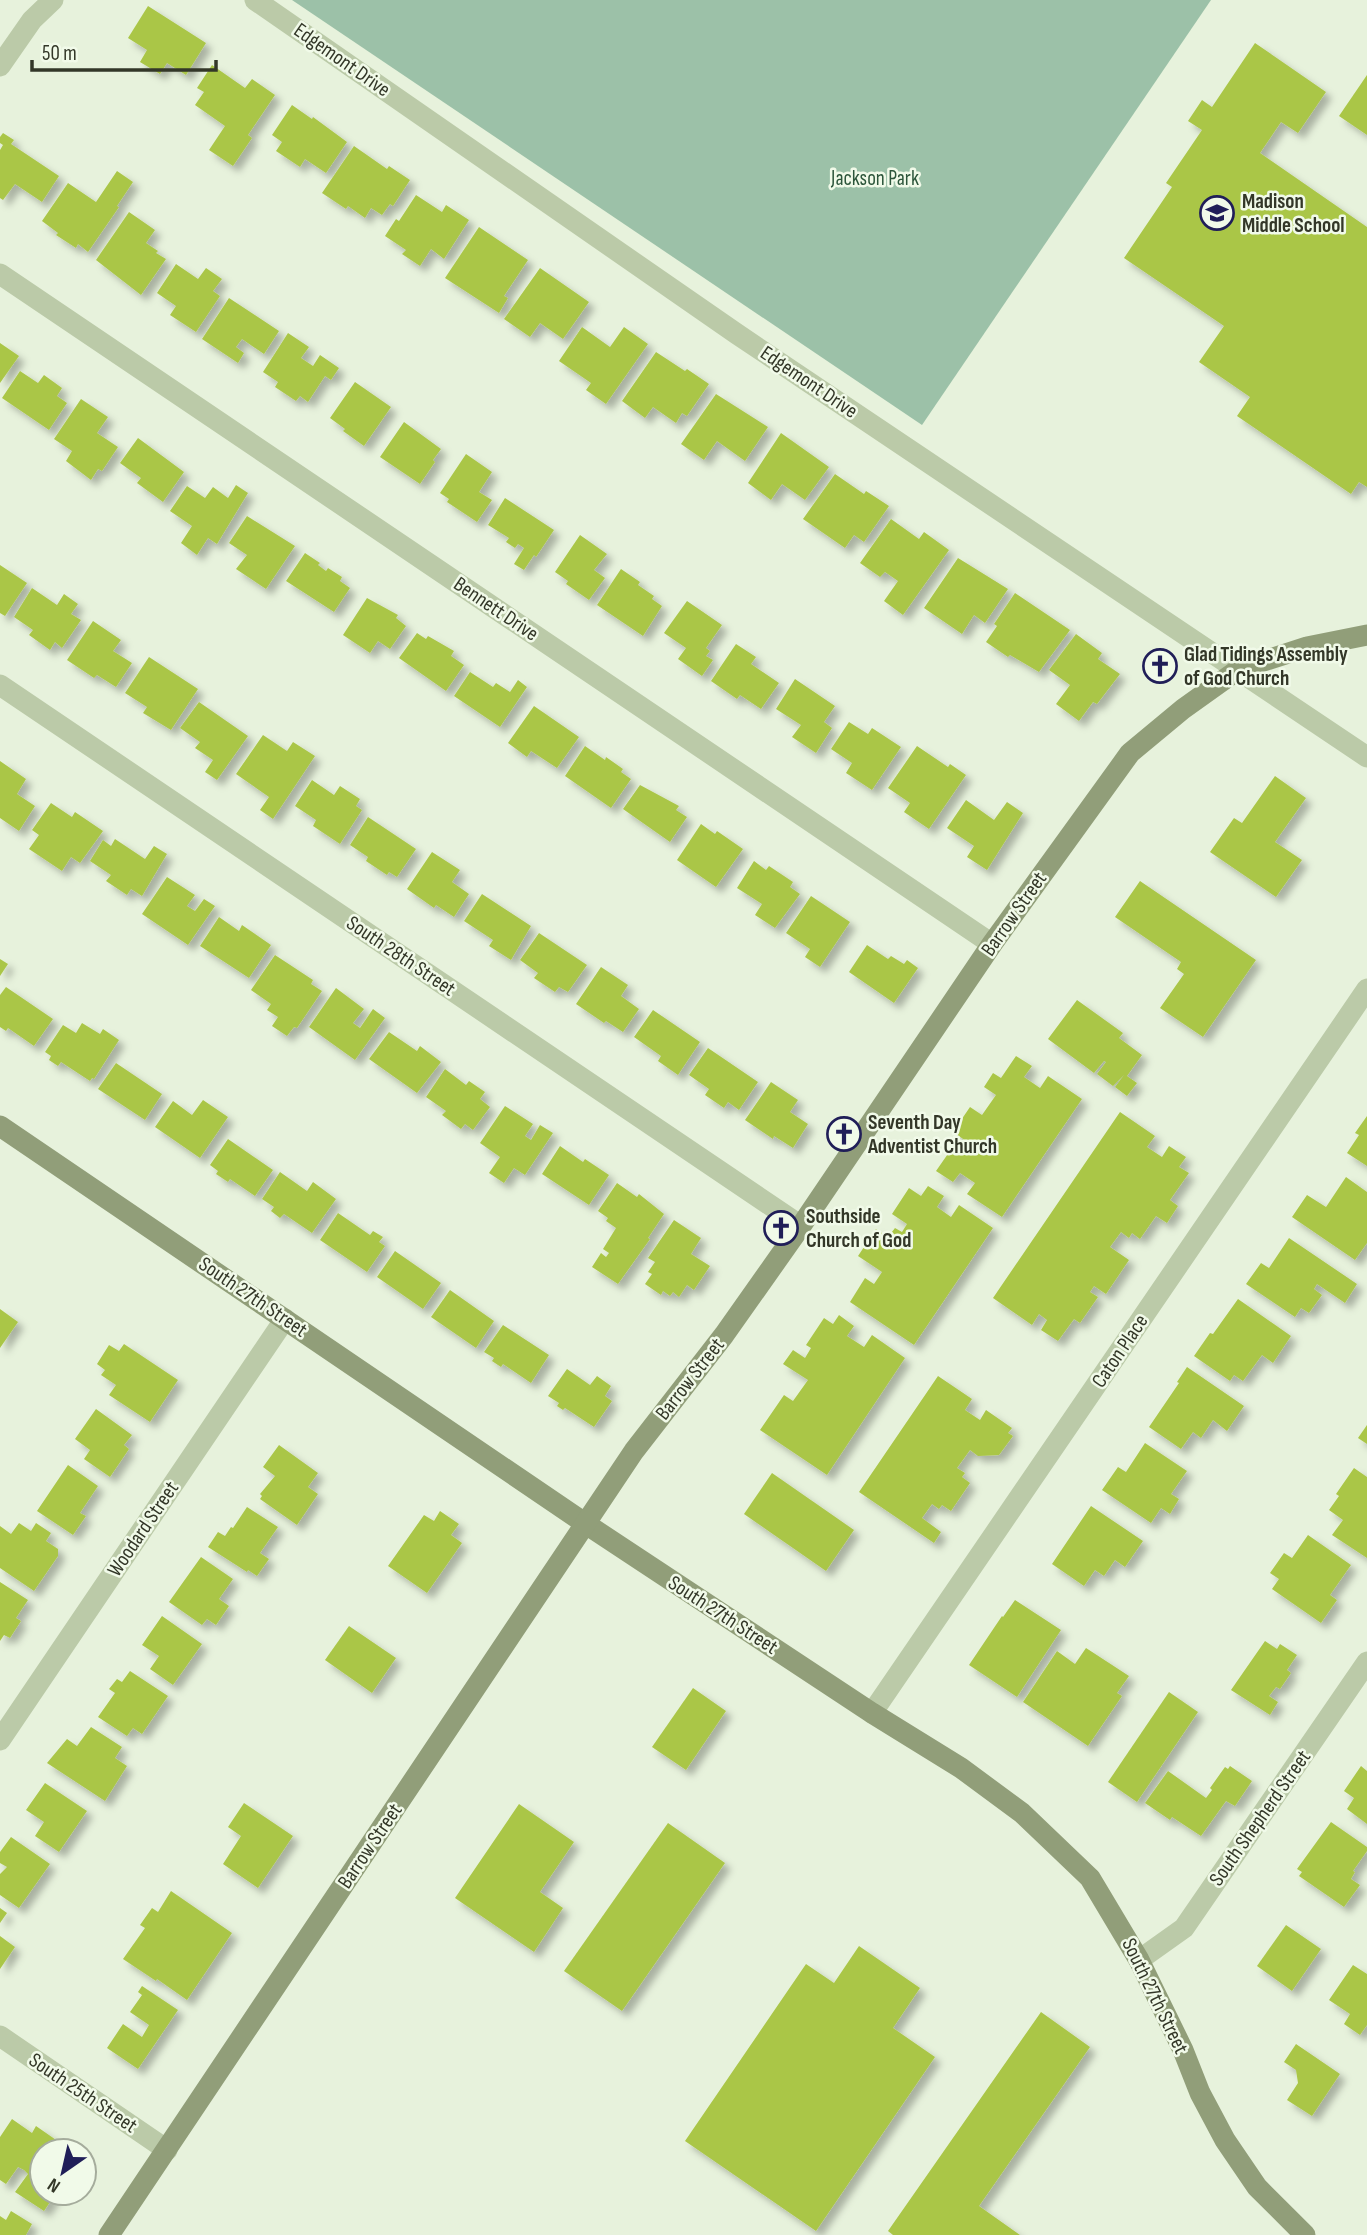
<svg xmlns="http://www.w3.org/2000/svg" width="1367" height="2235" viewBox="0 0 1367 2235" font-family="'Sofia Sans Condensed',sans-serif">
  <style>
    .green { fill: #9cc1a8 }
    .building { fill: #aac647; filter: url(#shadow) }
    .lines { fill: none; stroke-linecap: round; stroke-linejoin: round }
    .street { stroke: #bbcaa8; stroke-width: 21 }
    .secondary { stroke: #919e79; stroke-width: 21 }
    .labels { text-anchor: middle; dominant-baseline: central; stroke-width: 5; stroke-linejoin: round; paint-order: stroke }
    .street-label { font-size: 21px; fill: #333728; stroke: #f1fae9 }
    .park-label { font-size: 21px; fill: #2c553a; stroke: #f1fae9 }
    .poi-label { font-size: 21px; font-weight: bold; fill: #333728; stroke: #f1fae9; text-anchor: start }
  </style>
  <defs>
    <filter id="shadow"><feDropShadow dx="6" dy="6" stdDeviation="3.5" flood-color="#0004"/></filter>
  </defs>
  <rect width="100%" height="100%" fill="#e7f2dc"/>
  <polygon class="green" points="292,0 1211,0 922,425"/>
  <g class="building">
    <polygon points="148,6 206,43 186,75 167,63 160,74 140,62 147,50 128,38"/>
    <polygon points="1255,43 1326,92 1298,133 1281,122 1260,153 1367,227 1367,487 1359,482 1351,494 1237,416 1250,397 1199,362 1224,326 1124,258 1172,187 1166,183 1202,130 1188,121 1202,100 1212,107"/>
    <polygon points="212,65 245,88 252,79 275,95 248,135 252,138 233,166 209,150 225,126 195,105 204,92 197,88"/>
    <polygon points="1367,75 1367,135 1339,116"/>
    <polygon points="292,105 312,119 313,117 347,142 326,173 305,159 300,167 276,151 282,142 272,135"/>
    <polygon points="3,133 14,140 11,144 59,176 42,202 15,184 3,200 0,198 0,150 3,145 0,143 0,137"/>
    <polygon points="354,146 387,169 389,166 410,180 393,206 390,204 382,215 371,208 365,218 348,206 346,209 322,193"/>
    <polygon points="117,171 133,182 117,206 119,207 88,252 78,244 76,248 56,235 58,233 42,221 68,183 96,202"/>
    <polygon points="416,195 442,212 446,205 469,220 444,259 431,249 420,266 402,254 406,250 385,236 396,219 399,221"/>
    <polygon points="129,212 155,230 146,243 158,251 156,253 166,259 141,295 96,260"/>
    <polygon points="479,227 528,260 504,296 508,298 499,313 445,278"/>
    <polygon points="176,264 198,279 206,268 222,279 213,291 220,296 196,332 170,315 176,306 157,293"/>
    <polygon points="540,268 589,302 563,339 540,323 530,337 504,319"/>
    <polygon points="229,298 279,331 264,354 242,339 236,347 244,353 238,363 202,339"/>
    <polygon points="582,327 610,347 624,327 648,344 606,404 586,390 591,383 559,361"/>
    <polygon points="288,333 309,347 301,358 313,366 320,355 339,368 331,380 325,376 308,402 300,396 296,401 275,387 278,382 263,372"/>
    <polygon points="0,343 19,356 0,383"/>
    <polygon points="656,352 685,371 687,369 709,384 687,416 682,413 676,423 653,407 645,418 622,401"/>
    <polygon points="20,371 38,383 44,375 62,388 57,396 67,403 49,430 2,398"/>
    <polygon points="355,382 391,407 364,446 343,431 345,429 330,418"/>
    <polygon points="716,394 768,427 745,461 717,441 704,460 681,444"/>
    <polygon points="81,399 108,417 97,433 118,447 102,471 98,469 91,480 66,461 72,451 54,439"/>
    <polygon points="404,422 441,449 433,460 435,462 420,484 380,457"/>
    <polygon points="781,433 829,467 805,500 782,484 771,500 748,483"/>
    <polygon points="138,438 184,472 163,502 137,483 141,478 120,463"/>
    <polygon points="466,454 492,472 479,492 492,500 477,522 447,502 449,499 440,493"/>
    <polygon points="835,474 864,494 866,491 889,506 864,542 854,535 845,548 803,519"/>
    <polygon points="236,485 248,493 217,544 208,538 197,555 181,543 192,526 170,511 187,486 205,498 213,487 228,498"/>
    <polygon points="505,498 554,530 536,557 534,555 524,570 514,564 524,548 518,544 515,548 506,542 509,538 488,525"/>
    <polygon points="247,516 295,546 266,589 236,569 247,555 229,543"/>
    <polygon points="891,519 919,539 924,532 949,550 903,615 884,601 898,581 885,572 880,577 860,563"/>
    <polygon points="580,535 607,554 594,570 605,578 589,600 566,584 568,581 555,572"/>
    <polygon points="305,553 320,563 318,565 326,571 328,568 342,577 340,581 350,588 334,612 286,581"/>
    <polygon points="958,558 1008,589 985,623 974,615 962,634 924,608"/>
    <polygon points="0,565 27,583 5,616 0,613"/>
    <polygon points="621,569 640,582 638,585 654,596 652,599 662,606 643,636 597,605"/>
    <polygon points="32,588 57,605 64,594 78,604 71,614 81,620 62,648 55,642 50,650 29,635 33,630 14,617"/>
    <polygon points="1015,593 1070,630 1039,672 1010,655 1008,657 986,642 997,626 994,624"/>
    <polygon points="367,598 398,615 396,618 406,626 390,649 378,641 370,653 343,635"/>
    <polygon points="687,601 722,625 706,648 710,651 706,656 713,660 702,676 678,659 686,648 664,633"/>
    <polygon points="93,621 121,640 113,651 132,663 116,687 97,675 94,678 67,660"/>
    <polygon points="417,633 426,639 428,636 454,651 451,656 464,665 446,691 399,658"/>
    <polygon points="1076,634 1102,653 1098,659 1120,674 1097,704 1093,702 1079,721 1056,704 1070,685 1049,670"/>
    <polygon points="736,644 756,657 751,664 779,683 761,709 740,695 737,699 711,681"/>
    <polygon points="149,657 198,689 171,730 143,713 147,707 125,693"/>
    <polygon points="470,672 493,687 496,683 510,692 518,680 527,687 500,727 454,696"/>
    <polygon points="795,679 835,706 824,722 832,728 816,753 792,737 801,725 776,709"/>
    <polygon points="199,702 248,736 217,780 205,772 213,760 195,748 200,742 180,728"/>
    <polygon points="534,706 579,737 557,768 531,751 527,757 508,743"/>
    <polygon points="849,722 868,734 872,728 901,747 872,790 846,773 852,763 831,749"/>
    <polygon points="263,735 287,751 293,742 315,756 273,819 260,810 269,797 236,774"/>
    <polygon points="585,746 605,760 606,757 623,769 621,772 631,779 611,808 565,776"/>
    <polygon points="917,746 948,767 950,764 966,775 929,829 904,812 910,803 888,788"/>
    <polygon points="0,761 26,779 17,794 35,806 19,831 0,818"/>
    <polygon points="1275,776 1306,798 1275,842 1302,860 1276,897 1210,852 1234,818 1242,823"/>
    <polygon points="312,780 334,795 340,786 360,799 356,806 362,810 340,844 313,826 316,820 295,806"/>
    <polygon points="640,785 679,806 676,810 687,817 670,842 623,809"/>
    <polygon points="966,800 994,820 1007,802 1023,813 987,870 967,857 974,846 947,828"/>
    <polygon points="51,803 72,817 75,812 103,831 80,863 71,857 62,871 29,849 39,835 32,830"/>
    <polygon points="368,817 416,849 397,877 389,872 387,875 366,861 368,857 350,845"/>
    <polygon points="701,824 715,834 717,831 743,849 716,887 677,860"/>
    <polygon points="115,839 145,859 154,846 167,854 142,896 131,889 127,895 106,881 111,875 90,861 103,840 111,846"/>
    <polygon points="432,852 460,870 452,882 469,894 454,917 436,905 434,908 407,889"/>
    <polygon points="754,861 766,870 769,866 793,882 790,887 800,894 775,928 755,915 762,904 737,888"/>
    <polygon points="167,877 195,895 187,906 195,911 204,899 215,906 188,945 142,914"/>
    <polygon points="1140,881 1256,960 1203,1037 1160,1008 1184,974 1177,969 1181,962 1115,917"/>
    <polygon points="482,894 531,926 511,960 489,946 493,940 464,921"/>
    <polygon points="811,896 850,922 820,967 805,957 810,949 786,933"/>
    <polygon points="219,917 239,931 242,925 271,945 249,978 200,946"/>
    <polygon points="539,933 587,965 568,992 559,987 555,992 534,978 538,973 520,960"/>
    <polygon points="867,945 888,959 891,956 904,964 907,960 918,968 894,1003 849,972"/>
    <polygon points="275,955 313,980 311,984 322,991 297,1028 294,1027 287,1036 272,1026 278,1017 267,1010 271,1004 251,990"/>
    <polygon points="0,959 8,964 0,976"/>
    <polygon points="601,967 628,985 621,996 639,1009 623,1032 606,1021 604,1023 576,1004"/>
    <polygon points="6,987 53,1019 34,1046 8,1028 6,1031 0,1027 0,995"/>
    <polygon points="336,988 364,1009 353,1023 360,1028 373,1009 385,1018 355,1060 309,1027"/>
    <polygon points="1077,1000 1123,1033 1119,1038 1142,1055 1127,1076 1137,1083 1127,1096 1115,1087 1124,1075 1113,1086 1097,1074 1106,1062 1104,1061 1094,1073 1048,1039"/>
    <polygon points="653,1010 700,1042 678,1075 658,1061 661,1056 634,1037"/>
    <polygon points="82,1023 100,1034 103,1029 119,1040 94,1079 92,1078 90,1081 61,1062 58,1066 49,1060 51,1056 45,1052 63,1025 76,1033"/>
    <polygon points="389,1032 417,1051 420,1046 441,1062 417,1093 369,1059"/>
    <polygon points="708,1048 758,1082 739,1110 728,1102 724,1108 705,1095 709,1089 689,1075"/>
    <polygon points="1016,1056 1032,1066 1024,1077 1040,1088 1048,1076 1082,1099 1002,1217 967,1194 975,1183 960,1173 953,1182 936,1171 952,1148 962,1154 969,1143 953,1132 970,1107 982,1115 996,1095 984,1087 993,1073 1001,1078"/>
    <polygon points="116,1063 162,1094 145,1120 98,1089"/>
    <polygon points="445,1069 466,1085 469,1081 485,1092 480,1099 490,1107 473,1130 465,1124 461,1129 442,1115 446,1111 426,1097"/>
    <polygon points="771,1082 798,1100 790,1112 808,1124 793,1148 774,1136 773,1139 745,1120"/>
    <polygon points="203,1100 228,1117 200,1158 155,1127 173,1101 192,1115"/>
    <polygon points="505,1106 533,1124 525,1136 531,1140 540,1125 553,1133 525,1175 514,1168 504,1183 489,1173 500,1157 480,1143"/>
    <polygon points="1120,1112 1155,1136 1147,1147 1162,1157 1169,1146 1186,1157 1179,1167 1189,1173 1170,1200 1178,1206 1167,1223 1156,1216 1140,1239 1132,1233 1129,1238 1121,1232 1110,1247 1129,1260 1106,1294 1094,1286 1090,1292 1098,1297 1080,1323 1074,1319 1058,1341 1041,1330 1047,1320 1039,1314 1032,1325 993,1298"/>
    <polygon points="1367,1116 1367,1166 1347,1153 1359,1135 1355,1133"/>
    <polygon points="228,1139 273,1170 255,1196 230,1179 228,1182 216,1174 218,1171 210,1165"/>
    <polygon points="560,1146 583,1162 585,1159 609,1175 589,1205 542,1174"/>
    <polygon points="280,1172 307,1191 313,1182 336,1199 312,1233 284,1214 280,1218 271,1211 274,1207 262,1199"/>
    <polygon points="1346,1177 1367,1192 1367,1243 1355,1260 1292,1217 1307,1195 1326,1207"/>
    <polygon points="617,1183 637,1197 639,1194 664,1214 648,1238 650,1239 618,1284 592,1267 601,1253 606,1257 609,1253 603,1249 616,1228 606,1221 608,1218 598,1211"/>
    <polygon points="928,1186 944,1196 937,1207 951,1217 959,1205 993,1228 914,1345 850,1302 865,1278 874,1284 882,1272 858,1256 876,1229 888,1237 895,1228 902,1232 907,1224 892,1214 909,1188 921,1196"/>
    <polygon points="338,1213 370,1235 373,1231 383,1237 379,1242 385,1246 367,1272 320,1240"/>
    <polygon points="674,1220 701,1238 691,1254 710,1266 694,1290 687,1285 679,1297 673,1292 670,1296 663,1291 661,1295 645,1284 652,1274 648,1272 655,1262 648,1258"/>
    <polygon points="1289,1238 1357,1284 1345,1303 1317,1284 1314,1289 1322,1295 1309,1313 1301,1308 1295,1317 1246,1284 1261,1263 1269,1268"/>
    <polygon points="395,1251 441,1283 423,1309 377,1277"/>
    <polygon points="450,1290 494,1321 476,1348 431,1317"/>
    <polygon points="1238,1299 1291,1336 1273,1363 1262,1355 1243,1381 1234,1375 1230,1381 1194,1356 1210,1333 1213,1334"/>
    <polygon points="0,1309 18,1322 0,1348"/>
    <polygon points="839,1315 854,1326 847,1336 864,1347 872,1335 905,1358 827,1475 760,1430 784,1395 793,1401 808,1380 783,1364 793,1350 805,1358 811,1348 806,1345 824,1318 833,1324"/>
    <polygon points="503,1325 549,1355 531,1383 503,1364 501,1367 492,1361 494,1358 484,1352"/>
    <polygon points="124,1344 178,1380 150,1422 109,1395 116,1385 101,1375 105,1370 97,1364 109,1345 119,1351"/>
    <polygon points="1187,1367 1244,1406 1227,1431 1213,1420 1201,1438 1193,1432 1181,1449 1149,1427 1179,1383 1177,1382"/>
    <polygon points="567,1369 590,1385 597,1376 611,1386 605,1396 612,1401 594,1427 565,1408 563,1410 557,1406 559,1403 548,1396"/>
    <polygon points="938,1376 972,1399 965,1410 980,1420 986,1410 1012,1428 1008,1433 1013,1436 999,1455 978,1456 970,1450 957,1468 965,1473 962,1477 970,1483 951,1511 942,1505 939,1509 932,1504 922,1518 941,1532 934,1543 859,1492"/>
    <polygon points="96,1409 132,1435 124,1445 129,1449 110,1477 84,1459 90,1450 75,1439"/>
    <polygon points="1367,1425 1367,1444 1358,1438"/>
    <polygon points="1145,1443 1187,1471 1171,1494 1179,1499 1170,1514 1161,1508 1151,1523 1102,1490 1118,1467 1126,1472"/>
    <polygon points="279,1445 318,1473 308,1487 318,1494 297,1525 260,1499 262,1496 260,1494 275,1476 263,1467"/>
    <polygon points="68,1465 98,1486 80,1513 86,1516 73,1535 37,1511"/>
    <polygon points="1354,1468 1367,1477 1367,1558 1332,1535 1343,1520 1329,1510 1339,1496 1336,1494"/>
    <polygon points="772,1473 854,1530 826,1571 744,1514"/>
    <polygon points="1091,1506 1143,1541 1125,1567 1115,1560 1104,1576 1095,1570 1084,1586 1052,1564"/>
    <polygon points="247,1507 278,1527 260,1553 269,1559 257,1576 248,1570 247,1572 208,1547 218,1532 225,1536 231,1527 233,1528"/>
    <polygon points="440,1511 459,1524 451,1535 462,1543 427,1593 388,1566 424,1515 434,1521"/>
    <polygon points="19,1523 31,1531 36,1523 51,1533 46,1541 58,1549 58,1556 34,1591 0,1568 0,1526 11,1534"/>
    <polygon points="1308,1535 1351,1565 1330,1595 1337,1600 1321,1623 1272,1589 1279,1579 1270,1573 1284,1553 1292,1558"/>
    <polygon points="201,1557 233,1579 219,1599 229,1606 216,1625 207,1619 202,1625 169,1602"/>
    <polygon points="0,1582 28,1600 16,1618 21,1621 10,1638 4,1635 0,1641"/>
    <polygon points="1015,1600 1061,1630 1017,1697 969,1665 1002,1616 1003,1617"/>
    <polygon points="162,1616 202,1644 173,1685 150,1669 159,1656 142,1645"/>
    <polygon points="349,1626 396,1658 372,1693 325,1660"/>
    <polygon points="1265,1641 1277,1649 1280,1644 1297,1655 1287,1670 1291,1673 1280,1689 1276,1687 1269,1696 1278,1702 1270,1715 1231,1690"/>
    <polygon points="1086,1648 1129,1676 1117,1693 1122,1696 1088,1746 1023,1702 1057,1651 1075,1664"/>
    <polygon points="130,1671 168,1696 142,1734 133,1728 127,1736 98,1717 115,1693 109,1689 117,1679 122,1682"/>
    <polygon points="693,1688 726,1711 686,1770 652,1747"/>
    <polygon points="1169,1692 1198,1712 1137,1802 1108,1782"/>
    <polygon points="91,1727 122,1747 115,1758 127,1766 105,1801 47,1763 67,1739 77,1746"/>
    <polygon points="1230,1766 1252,1781 1235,1806 1226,1801 1201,1836 1172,1817 1170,1820 1145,1803 1168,1771 1206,1798 1212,1790 1210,1788 1225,1767 1228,1769"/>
    <polygon points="1361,1766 1367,1771 1367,1824 1347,1809 1354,1798 1344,1791"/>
    <polygon points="45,1783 87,1811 59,1852 35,1836 44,1822 26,1810"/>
    <polygon points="244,1803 293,1836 258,1888 223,1864 241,1836 228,1827"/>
    <polygon points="519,1804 574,1842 540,1892 563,1908 534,1952 455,1898"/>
    <polygon points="1331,1822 1367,1847 1367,1851 1353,1871 1355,1872 1351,1879 1360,1885 1344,1907 1299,1876 1302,1872 1297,1869"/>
    <polygon points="668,1823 725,1863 622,2011 564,1971"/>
    <polygon points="11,1837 50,1864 19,1908 0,1895 0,1874 7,1867 0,1863 0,1852"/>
    <polygon points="171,1891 232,1933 187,2000 157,1979 156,1981 123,1959 145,1928 140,1925 152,1908 158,1912"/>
    <polygon points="0,1908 7,1913 0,1923"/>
    <polygon points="1286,1925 1321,1949 1292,1991 1257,1966"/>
    <polygon points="0,1936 15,1947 0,1969"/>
    <polygon points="859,1946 920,1988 893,2028 935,2057 816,2231 685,2141 806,1964 834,1983"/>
    <polygon points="1353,1965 1367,1974 1367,2025 1360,2035 1344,2024 1350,2014 1329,2000"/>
    <polygon points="142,1986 178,2010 138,2069 107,2048 123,2024 142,2037 149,2025 130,2012 142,1995 138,1992"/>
    <polygon points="1041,2012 1090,2047 979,2206 1020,2235 893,2235 888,2231"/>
    <polygon points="1296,2044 1340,2074 1312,2116 1287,2100 1298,2083 1296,2070 1284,2062"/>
    <polygon points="12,2119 32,2133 36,2126 59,2142 55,2148 59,2151 42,2151 42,2193 56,2193 44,2211 15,2192 28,2174 24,2170 18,2167 6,2184 0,2180 0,2137"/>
    <polygon points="11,2211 32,2224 26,2235 0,2235 0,2216 6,2220"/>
  </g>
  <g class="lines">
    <g class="street">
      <polyline points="255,0 737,334 1367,757"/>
      <polyline points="0,66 32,20 53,0"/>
      <polyline points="0,274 992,944"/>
      <polyline points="0,685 801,1226"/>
      <polyline points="872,1713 1367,989"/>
      <polyline points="0,1740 285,1319"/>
      <polyline points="1139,1960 1184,1928 1367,1662"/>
      <polyline points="0,2036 167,2150"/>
    </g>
    <g class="secondary">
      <polyline points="0,1126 586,1524 872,1713 961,1768 1022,1813 1090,1878 1139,1960 1183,2050 1200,2093 1225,2140 1257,2187 1305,2235"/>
      <polyline points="109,2235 634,1451 724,1335 801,1226 992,944 1130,753 1183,709 1239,669 1307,647 1367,635"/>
    </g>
  </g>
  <defs>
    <g id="school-ring" transform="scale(1.75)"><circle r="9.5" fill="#f1fae9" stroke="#201e58" stroke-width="1.5"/><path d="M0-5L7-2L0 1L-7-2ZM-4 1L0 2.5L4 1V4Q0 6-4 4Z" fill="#201e58"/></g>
    <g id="church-ring" transform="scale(1.75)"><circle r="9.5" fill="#f1fae9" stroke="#201e58" stroke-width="1.5"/><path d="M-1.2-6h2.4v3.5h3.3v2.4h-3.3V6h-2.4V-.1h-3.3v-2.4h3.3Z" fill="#201e58"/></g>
  </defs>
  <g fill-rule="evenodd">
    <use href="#school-ring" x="1217" y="213"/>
    <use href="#church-ring" x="1160" y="666"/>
    <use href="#church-ring" x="844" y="1134"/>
    <use href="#church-ring" x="781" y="1228"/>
  </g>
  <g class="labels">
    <g class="street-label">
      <text transform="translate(342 60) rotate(35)">Edgemont Drive</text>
      <text transform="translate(809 382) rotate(34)">Edgemont Drive</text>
      <text transform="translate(496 609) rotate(34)">Bennett Drive</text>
      <text transform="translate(1014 914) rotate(-55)">Barrow Street</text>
      <text transform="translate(401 956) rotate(34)">South 28th Street</text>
      <text transform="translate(253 1297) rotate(34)">South 27th Street</text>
      <text transform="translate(1120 1351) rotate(-56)">Caton Place</text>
      <text transform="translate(690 1379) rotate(-52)">Barrow Street</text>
      <text transform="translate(143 1529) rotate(-56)">Woodard Street</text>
      <text transform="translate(723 1615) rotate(33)">South 27th Street</text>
      <text transform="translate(1260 1818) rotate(-55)">South Shepherd Street</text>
      <text transform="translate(370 1846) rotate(-56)">Barrow Street</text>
      <text transform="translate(1155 1996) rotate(64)">South 27th Street</text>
      <text transform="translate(83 2093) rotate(34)">South 25th Street</text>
    </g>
    <g class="park-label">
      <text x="875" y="178">Jackson Park</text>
    </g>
    <g class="poi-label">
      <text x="1242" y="201">Madison<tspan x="1242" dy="24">Middle School</tspan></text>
      <text x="1184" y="654">Glad Tidings Assembly<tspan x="1184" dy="24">of God Church</tspan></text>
      <text x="868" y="1122">Seventh Day<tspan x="868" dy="24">Adventist Church</tspan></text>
      <text x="806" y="1216">Southside<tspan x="806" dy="24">Church of God</tspan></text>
    </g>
  </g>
  <g transform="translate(63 2172) rotate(214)"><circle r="33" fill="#f1fae9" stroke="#a5ac9c" stroke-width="2"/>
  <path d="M0-5L12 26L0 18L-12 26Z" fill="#201e58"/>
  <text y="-10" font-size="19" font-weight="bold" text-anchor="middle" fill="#333728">N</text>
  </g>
  <path d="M32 60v10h184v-10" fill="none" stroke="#333728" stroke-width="3.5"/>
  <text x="42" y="60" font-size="21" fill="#333728" stroke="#f1fae9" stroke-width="5" paint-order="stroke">50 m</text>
</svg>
